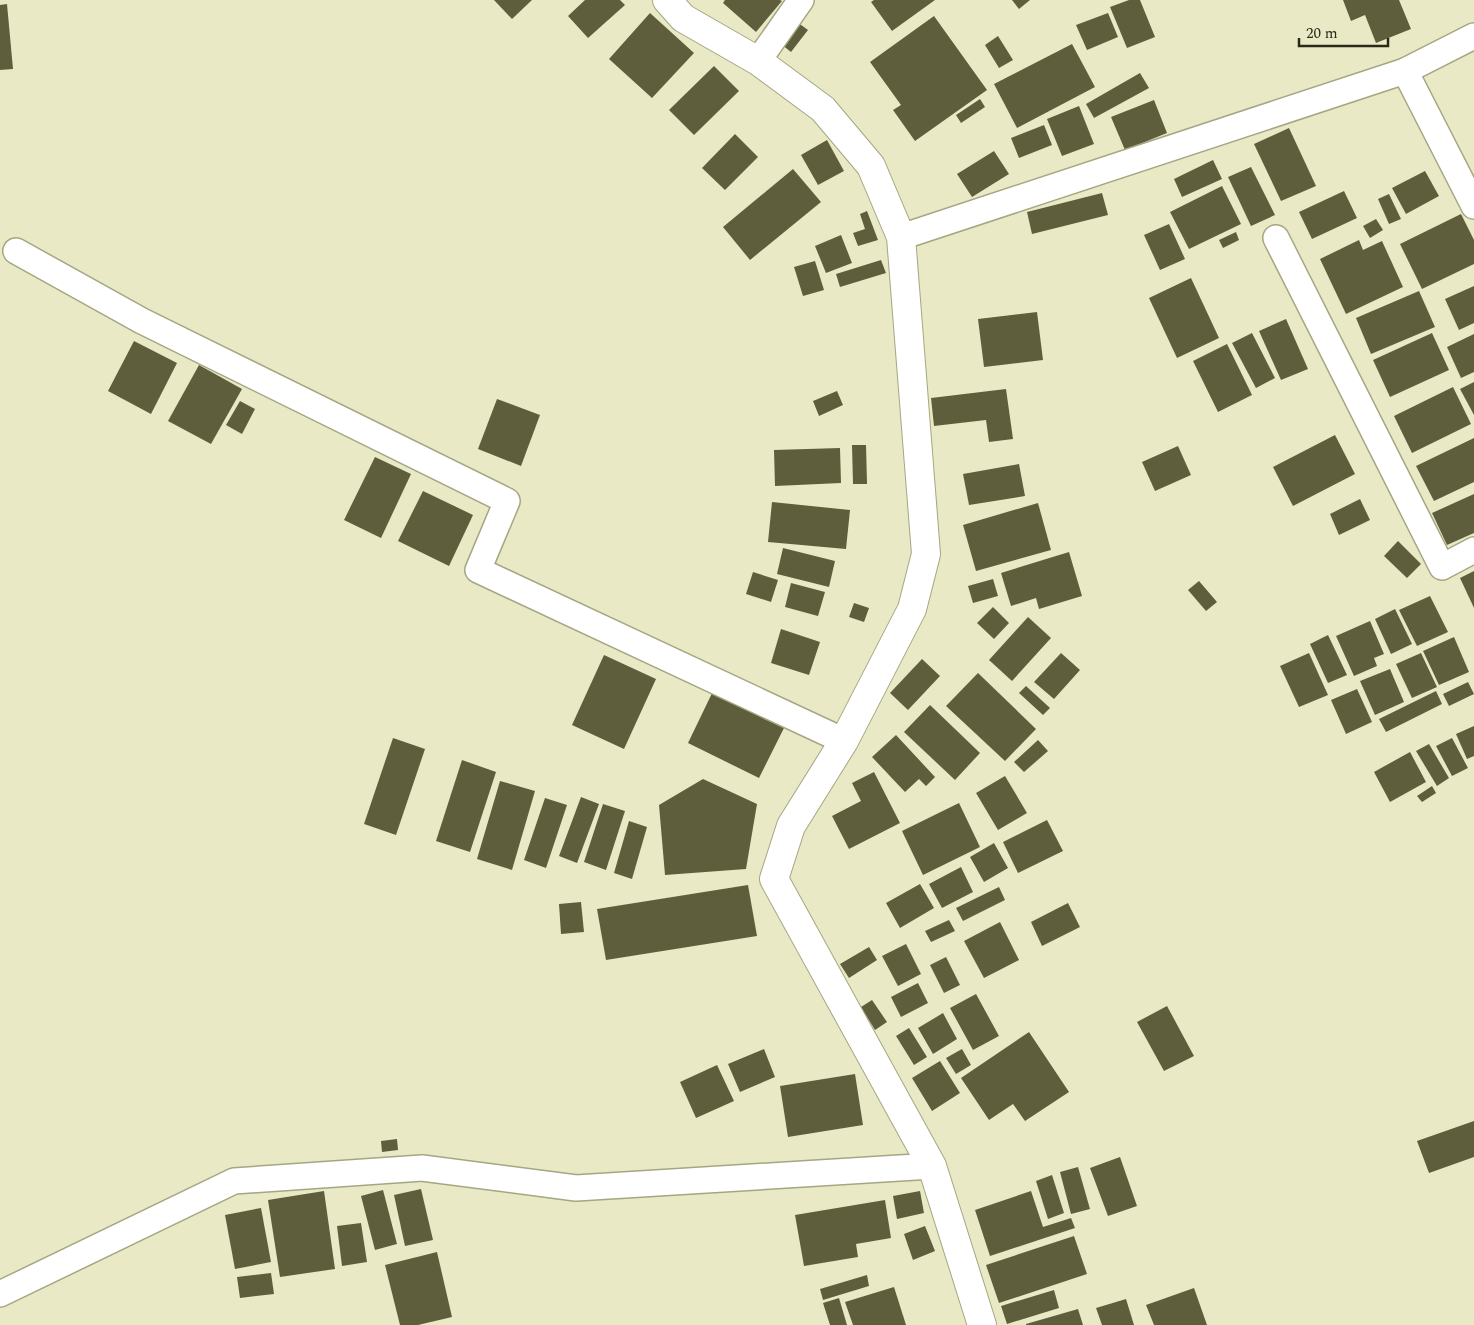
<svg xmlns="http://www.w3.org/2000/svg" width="1474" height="1325" viewBox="0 0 1474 1325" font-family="Spectral,serif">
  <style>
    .building { fill: #5e5e3d }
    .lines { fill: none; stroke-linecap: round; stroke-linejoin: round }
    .street-casing { stroke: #a5a682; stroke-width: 28 }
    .secondary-casing { stroke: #a5a682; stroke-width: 30 }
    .street { stroke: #fff; stroke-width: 25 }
    .secondary { stroke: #fff; stroke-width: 28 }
  </style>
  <rect width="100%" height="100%" fill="#e9eac5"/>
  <g class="building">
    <polygon points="494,0 532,0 512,19"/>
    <polygon points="585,0 620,0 625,5 588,38 568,16"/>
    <polygon points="725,0 780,0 782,1 756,32 723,3"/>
    <polygon points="874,0 935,0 892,31 871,2"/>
    <polygon points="1012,0 1030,0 1019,9"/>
    <polygon points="1129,0 1140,0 1155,37 1127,48 1110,7"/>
    <polygon points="1343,0 1399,0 1411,29 1376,43 1365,15 1351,21"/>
    <polygon points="7,4 13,69 0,70 0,5"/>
    <polygon points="650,13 694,53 652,98 609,59"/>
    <polygon points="1108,13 1118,37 1087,50 1076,25"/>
    <polygon points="934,16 987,90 915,141 893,110 901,105 870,62"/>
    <polygon points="797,22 808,30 791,52 781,44"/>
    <polygon points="998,36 1013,60 999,68 985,45"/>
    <polygon points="1072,44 1095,87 1017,128 994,84"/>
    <polygon points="714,66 739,91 694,135 669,110"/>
    <polygon points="1140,73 1149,88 1094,118 1086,104"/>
    <polygon points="980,99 985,107 961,123 956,115"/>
    <polygon points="1154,100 1167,133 1125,150 1111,117"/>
    <polygon points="1079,106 1094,144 1062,156 1047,119"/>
    <polygon points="1044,125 1052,145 1019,158 1011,138"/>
    <polygon points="1289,128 1316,186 1281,201 1254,144"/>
    <polygon points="735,134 758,157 725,190 702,168"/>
    <polygon points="827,140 844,171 818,185 801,155"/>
    <polygon points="994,151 1009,174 972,197 957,174"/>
    <polygon points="1213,160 1222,179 1182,197 1174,179"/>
    <polygon points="1251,167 1275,215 1251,226 1228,177"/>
    <polygon points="793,169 821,202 750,260 723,227"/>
    <polygon points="1425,171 1439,196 1406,214 1392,188"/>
    <polygon points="1222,186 1241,224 1189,249 1170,212"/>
    <polygon points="1344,191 1357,218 1312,239 1299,212"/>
    <polygon points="1102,193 1108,215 1032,234 1027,212"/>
    <polygon points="1389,194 1401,219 1389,224 1378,199"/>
    <polygon points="867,211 878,240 858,246 853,233 865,229 860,214"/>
    <polygon points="1461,214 1474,240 1474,264 1422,289 1400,244"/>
    <polygon points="1376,219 1383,230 1370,238 1363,226"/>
    <polygon points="1169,224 1185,259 1160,270 1144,235"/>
    <polygon points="1236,232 1239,240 1223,248 1219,240"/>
    <polygon points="841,235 852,263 826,273 815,246"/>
    <polygon points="1359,240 1363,250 1382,241 1403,287 1346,314 1320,259"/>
    <polygon points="881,260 886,273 840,287 836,274"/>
    <polygon points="815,261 824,290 803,296 794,267"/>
    <polygon points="1191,278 1219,338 1177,358 1149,298"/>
    <polygon points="1474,286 1474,323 1459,330 1445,299"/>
    <polygon points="1419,291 1435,327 1371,354 1356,318"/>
    <polygon points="1037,312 1043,360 984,367 978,319"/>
    <polygon points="1286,319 1308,369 1281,380 1259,331"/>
    <polygon points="1252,333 1275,378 1256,388 1232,343"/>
    <polygon points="1432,333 1449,370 1390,397 1373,360"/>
    <polygon points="1474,334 1474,372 1461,378 1447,347"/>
    <polygon points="134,341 177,363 151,414 108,391"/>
    <polygon points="1227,344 1252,395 1218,412 1193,361"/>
    <polygon points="199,365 242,389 211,444 168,421"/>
    <polygon points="1474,382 1474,415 1460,389"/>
    <polygon points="1453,387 1471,424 1412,453 1394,416"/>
    <polygon points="1006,389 1013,439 989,442 986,420 934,426 931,398"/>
    <polygon points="837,391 843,405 819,416 813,401"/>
    <polygon points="497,399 540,415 521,466 478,449"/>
    <polygon points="240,401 255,409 242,434 226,425"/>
    <polygon points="1335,435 1355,474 1293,506 1273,467"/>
    <polygon points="1474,438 1474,482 1434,501 1416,466"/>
    <polygon points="852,445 866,445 867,484 853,484"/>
    <polygon points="1178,446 1191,475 1155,491 1142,462"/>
    <polygon points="840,448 841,483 775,486 774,450"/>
    <polygon points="375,457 411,474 381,538 344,520"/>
    <polygon points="1019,464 1025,496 969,505 963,474"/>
    <polygon points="423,491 473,515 449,566 398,541"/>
    <polygon points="1474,494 1474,533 1447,545 1432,513"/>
    <polygon points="1360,499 1370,520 1339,535 1330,514"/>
    <polygon points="772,502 850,510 846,549 768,542"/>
    <polygon points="1038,503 1051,550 976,571 963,525"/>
    <polygon points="1398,541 1421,564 1407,578 1384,556"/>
    <polygon points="783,548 835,561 829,587 777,574"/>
    <polygon points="1069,552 1082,596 1039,609 1036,598 1011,606 1001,573"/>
    <polygon points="1474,571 1474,608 1460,578"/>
    <polygon points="753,572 778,580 771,602 746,594"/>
    <polygon points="993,579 998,596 973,603 968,586"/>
    <polygon points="1199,581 1217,602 1206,611 1188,590"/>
    <polygon points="791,583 825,592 818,616 785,607"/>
    <polygon points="1430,596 1448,632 1417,646 1399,610"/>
    <polygon points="854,603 869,608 864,622 849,617"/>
    <polygon points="993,607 1009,623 994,639 977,623"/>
    <polygon points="1395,609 1412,644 1391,654 1375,619"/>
    <polygon points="1028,617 1051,638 1012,681 989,660"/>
    <polygon points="1370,621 1384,654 1374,658 1377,666 1354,676 1336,636"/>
    <polygon points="781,629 820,642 809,675 771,663"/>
    <polygon points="1328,635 1347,675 1328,683 1310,644"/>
    <polygon points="1454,637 1469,672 1439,685 1423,651"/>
    <polygon points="1061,653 1080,670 1054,699 1034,682"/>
    <polygon points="1309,653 1328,695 1299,707 1280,666"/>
    <polygon points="1421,653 1437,687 1412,698 1396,664"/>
    <polygon points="604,655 656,679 624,749 572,725"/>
    <polygon points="922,659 940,676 908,710 890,693"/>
    <polygon points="1390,669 1404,702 1375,715 1360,681"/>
    <polygon points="978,673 1036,729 1005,761 946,706"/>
    <polygon points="1468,682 1474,694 1449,706 1443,694"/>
    <polygon points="1026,686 1050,708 1043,715 1019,693"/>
    <polygon points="715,687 787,722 759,778 688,743"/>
    <polygon points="1357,689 1372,722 1346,734 1331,700"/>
    <polygon points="1436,691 1442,704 1386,732 1379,719"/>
    <polygon points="930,705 980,753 955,780 904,732"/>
    <polygon points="1474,726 1474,756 1467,759 1456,734"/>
    <polygon points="896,735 935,777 926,786 919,779 905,792 872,757"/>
    <polygon points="393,738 425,749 396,835 364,824"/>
    <polygon points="1452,738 1468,768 1452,776 1436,746"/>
    <polygon points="1038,740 1048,751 1024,772 1014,762"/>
    <polygon points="1429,744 1449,778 1437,786 1416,751"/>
    <polygon points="1410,752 1426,782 1390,802 1374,772"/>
    <polygon points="462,760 496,772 470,852 436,841"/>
    <polygon points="874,772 900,823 849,849 832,816 861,801 852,783"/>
    <polygon points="1005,776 1027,813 998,830 976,793"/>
    <polygon points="703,779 757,804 746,869 665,875 659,805"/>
    <polygon points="500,781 535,791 512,870 477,859"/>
    <polygon points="1432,786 1436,793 1422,802 1417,796"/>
    <polygon points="581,797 599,804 577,863 559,856"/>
    <polygon points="545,798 567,805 546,868 524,860"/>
    <polygon points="959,803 980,847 923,875 902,831"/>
    <polygon points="603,804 625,811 606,870 584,862"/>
    <polygon points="1047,820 1063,851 1018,873 1003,842"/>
    <polygon points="629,821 647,827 632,879 614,873"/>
    <polygon points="994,843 1008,868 984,882 970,857"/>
    <polygon points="961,867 973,892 942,908 929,884"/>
    <polygon points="920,884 934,908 900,928 886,903"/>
    <polygon points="748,885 757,936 606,960 597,909"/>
    <polygon points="999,887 1005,900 963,921 956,908"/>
    <polygon points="581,902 584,932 561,934 559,904"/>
    <polygon points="1068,903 1080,927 1042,946 1031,922"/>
    <polygon points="949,920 955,931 931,942 925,931"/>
    <polygon points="1000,922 1019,960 984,978 964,941"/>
    <polygon points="906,944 921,974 898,986 882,956"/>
    <polygon points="869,947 877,960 849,978 840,964"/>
    <polygon points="946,957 960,985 944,993 930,965"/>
    <polygon points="918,983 928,1003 901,1017 891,997"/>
    <polygon points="976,994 999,1036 973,1050 950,1008"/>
    <polygon points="872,1000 887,1022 875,1030 861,1007"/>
    <polygon points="1167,1006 1194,1056 1164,1071 1137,1022"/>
    <polygon points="943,1013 957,1039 933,1054 918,1028"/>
    <polygon points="909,1028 927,1057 914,1065 896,1036"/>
    <polygon points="1029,1032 1069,1092 1025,1121 1013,1104 989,1120 961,1078"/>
    <polygon points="764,1049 775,1077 740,1092 728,1064"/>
    <polygon points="962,1049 971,1065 956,1074 946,1058"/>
    <polygon points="940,1061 960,1093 932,1111 912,1078"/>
    <polygon points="717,1065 734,1101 696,1118 680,1082"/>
    <polygon points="855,1074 863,1125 788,1137 780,1086"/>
    <polygon points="1474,1121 1474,1157 1429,1173 1417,1141"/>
    <polygon points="397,1139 398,1150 382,1152 381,1141"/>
    <polygon points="1120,1157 1137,1206 1108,1216 1090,1168"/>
    <polygon points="1078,1167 1090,1209 1071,1214 1060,1172"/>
    <polygon points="1052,1175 1064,1213 1048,1219 1036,1181"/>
    <polygon points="421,1189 433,1240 405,1246 394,1195"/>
    <polygon points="383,1190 397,1244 375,1250 361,1196"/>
    <polygon points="324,1191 335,1269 280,1277 268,1200"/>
    <polygon points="920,1191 924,1213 897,1219 893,1196"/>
    <polygon points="1031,1191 1043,1227 1071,1218 1075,1228 990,1256 975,1210"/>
    <polygon points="885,1200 891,1238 856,1244 858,1257 804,1266 795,1215"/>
    <polygon points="261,1208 271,1262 235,1269 225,1215"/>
    <polygon points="361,1223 367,1262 342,1266 337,1226"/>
    <polygon points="925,1226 935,1251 913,1260 904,1234"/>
    <polygon points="1074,1236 1087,1274 999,1303 986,1265"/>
    <polygon points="437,1252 452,1317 418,1325 400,1325 385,1265"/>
    <polygon points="271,1273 274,1294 240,1298 237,1277"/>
    <polygon points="867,1275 869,1286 823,1300 820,1289"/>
    <polygon points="894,1287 906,1325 853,1325 845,1302"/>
    <polygon points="1194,1288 1207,1325 1154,1325 1146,1305"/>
    <polygon points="1054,1290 1059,1308 1007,1324 1001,1306"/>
    <polygon points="839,1298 847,1325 830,1325 823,1303"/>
    <polygon points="1126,1299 1134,1325 1102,1325 1096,1308"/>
    <polygon points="1078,1309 1083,1325 1026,1325 1026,1324"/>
  </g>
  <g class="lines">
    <g class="street-casing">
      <g id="street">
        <polyline points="758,61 801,0"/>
        <polyline points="1405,71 1474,206"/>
        <polyline points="901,237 1405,71 1474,36"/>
        <polyline points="1276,238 1442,567 1474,550"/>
        <polyline points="16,251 142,321 507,501 478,570 844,741"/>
        <polyline points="0,1294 234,1181 422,1168 576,1188 932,1166"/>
      </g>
    </g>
    <g class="secondary-casing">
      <polyline id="secondary" points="667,0 683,18 758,61 823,109 871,166 901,237 926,554 912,609 844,741 791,826 774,879 932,1166 982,1325"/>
    </g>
    <use href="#street" class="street"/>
    <use href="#secondary" class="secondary"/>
  </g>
  <path d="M1299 38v8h89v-8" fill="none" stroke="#29291b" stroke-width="2.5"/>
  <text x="1306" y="38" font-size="15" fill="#29291b" stroke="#e9eac5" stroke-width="4" paint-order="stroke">20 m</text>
</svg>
